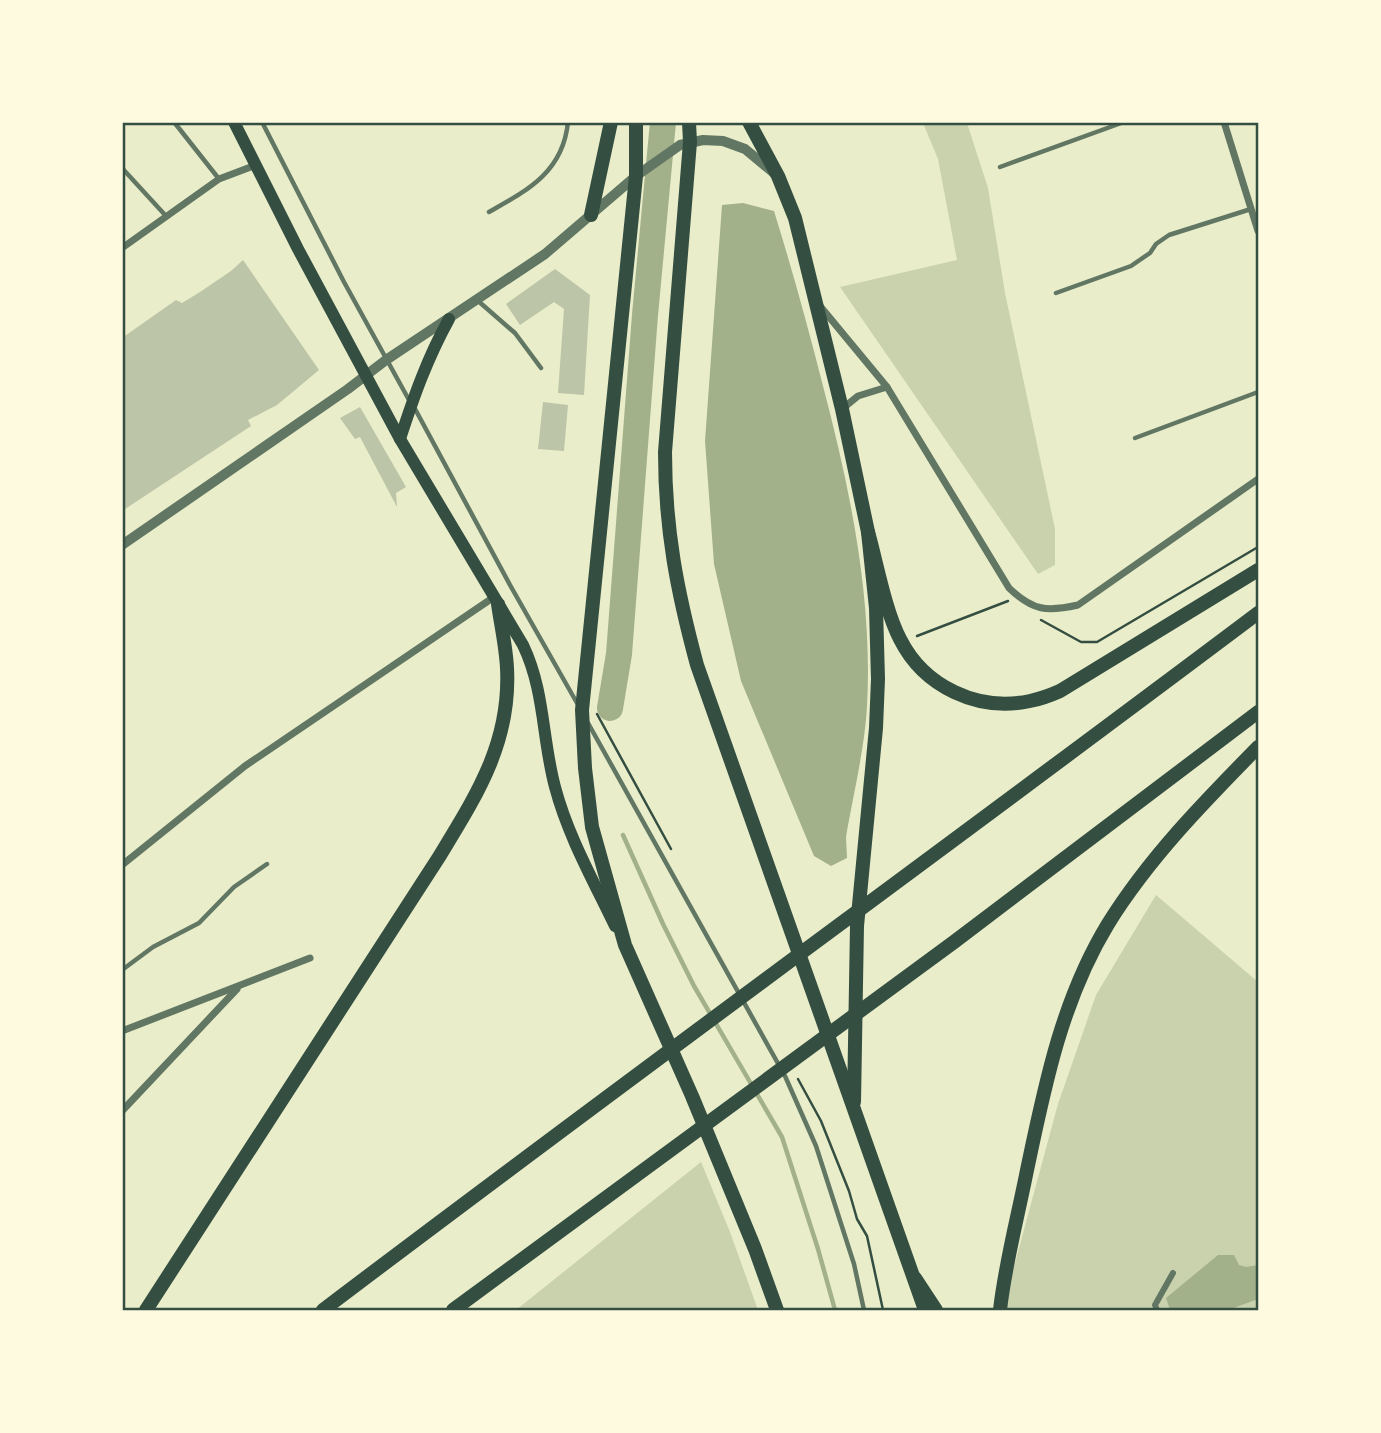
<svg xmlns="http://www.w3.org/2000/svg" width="1381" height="1433" viewBox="0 0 1381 1433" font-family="'Work Sans',sans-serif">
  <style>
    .green { fill: #cad2ad }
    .water { fill: #a3b18a }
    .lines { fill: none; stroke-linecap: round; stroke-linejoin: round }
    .stream { stroke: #a3b18a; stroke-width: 4.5 }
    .river { stroke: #a3b18a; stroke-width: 26 }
    .building { fill: #bcc5a7 }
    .path { stroke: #344e41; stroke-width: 2.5 }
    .service { stroke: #617663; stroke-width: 4.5 }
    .pedestrian { stroke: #617663; stroke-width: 6 }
    .minor { stroke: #617663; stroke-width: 7 }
    .tertiary { stroke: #617663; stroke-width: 10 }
    .secondary { stroke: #344e41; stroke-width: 12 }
    .trunk { stroke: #344e41; stroke-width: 14 }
    .motorway { stroke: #344e41; stroke-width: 14 }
    .neatline { fill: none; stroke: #344e41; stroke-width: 2.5 }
  </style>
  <rect width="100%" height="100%" fill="#e9edc9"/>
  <g class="green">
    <polygon points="923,123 967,123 988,188 1005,293 1055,529 1055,565 1038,574 840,287 957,260 938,159"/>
    <polygon points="1156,895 1258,982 1258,1310 1005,1310 1005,1300 1058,1104 1096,995"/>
    <polygon points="701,1162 730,1232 758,1310 516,1310"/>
  </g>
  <g class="water">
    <path d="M743,203l31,8c18,58 34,116 49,175 27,103 50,212 44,320 -2,41 -14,90 -21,131l1,21 -16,8 -17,-10 -73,-175 -27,-117 -9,-123 17,-236z"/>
    <polygon points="1218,1255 1234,1255 1239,1265 1246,1267 1258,1265 1258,1299 1228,1310 1170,1310 1166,1298"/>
  </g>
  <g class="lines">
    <polyline class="stream" points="623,835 663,924 694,986 782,1137 818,1249 835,1310"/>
    <polyline class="river" points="610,708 619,654 645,315 663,122"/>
  </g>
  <g class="building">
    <polygon points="243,260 319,370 277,405 248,420 251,426 122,511 122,338 176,300 182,303 200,292 231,271"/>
    <polygon points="555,269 590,295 584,395 558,393 564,309 554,302 520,325 506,304"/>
    <polygon points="543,402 568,405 564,451 538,449"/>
    <polygon points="360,407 406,487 396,493 397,507 360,437 355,439 340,418"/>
  </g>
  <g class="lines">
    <g class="path">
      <polyline points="1258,492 1258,520"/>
      <polyline points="1041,620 1081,642 1097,642 1258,547"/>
      <polyline points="917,636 1008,601"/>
      <polyline points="597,714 671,849"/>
      <polyline points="798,1079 821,1121 849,1191 857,1219 867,1236 883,1310"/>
    </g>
    <g class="service">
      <polyline points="174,122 219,179"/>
      <polyline points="262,122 344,282 409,400"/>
      <polyline points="1000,167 1124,122"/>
      <polyline points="122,168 166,216"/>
      <path d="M489,212c39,-22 74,-40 79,-90"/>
      <polyline points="1056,293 1131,266 1150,253 1156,244 1169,235 1251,209"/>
      <polyline points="477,300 515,333 541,368"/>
      <polyline points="414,407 510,585 577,703"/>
      <polyline points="1135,438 1258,392"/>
      <polyline points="588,723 785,1076 816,1146 854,1264 864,1310"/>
      <polyline points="122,970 153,947 199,923 234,887 267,864"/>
    </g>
    <polyline class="pedestrian" points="1157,1310 1155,1305 1173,1273"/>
    <g class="minor">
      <polyline points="1224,122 1258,231"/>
      <polyline points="122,248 219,179 256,165"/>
      <path d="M820,306l67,81 122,201c24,23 38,24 69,17l180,-126"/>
      <polyline points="842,409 858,396 887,387"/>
      <polyline points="122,865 245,766 494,597"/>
      <polyline points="122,1031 310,958"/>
      <polyline points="122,1111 237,989"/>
    </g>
    <polyline class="tertiary" points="122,545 348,389 386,360 545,254 636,176 680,145 703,140 723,141 745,149 774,173"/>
    <g class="secondary">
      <path d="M234,122l64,127 102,190 123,206c22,46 19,94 32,142 13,49 38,93 60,139"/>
      <path d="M400,439c14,-43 27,-80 49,-120"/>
    </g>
    <g class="trunk">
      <polyline points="636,122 636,176 582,710 585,768 592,827 625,945 692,1096 755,1249 777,1310"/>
      <path d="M689,122l1,20 -25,310c0,77 12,139 32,213l228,645"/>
      <polyline points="749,122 778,176 795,218 842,409 868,532 876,608 878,679 876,728 857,926 854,1102"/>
      <polyline points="591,215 611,122"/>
    </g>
    <g class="motorway">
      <path d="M868,532c9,32 17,78 32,107 24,48 78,73 130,62 10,-2 21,-6 30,-10l198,-121"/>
      <polyline points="915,1278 936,1310"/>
      <path d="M146,1310l293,-453c37,-61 72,-114 68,-189 -1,-21 -6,-43 -9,-64"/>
      <path d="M323,1310c310,-235 624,-463 935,-697"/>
      <polyline points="453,1310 954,942 1258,712"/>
      <path d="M1000,1310c5,-45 17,-90 26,-135 18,-86 35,-174 82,-251 41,-66 96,-122 150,-177"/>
    </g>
  </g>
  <rect width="1381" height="1433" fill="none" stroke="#fefae0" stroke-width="248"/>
  <rect x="124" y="124" width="1133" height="1185" class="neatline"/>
</svg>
